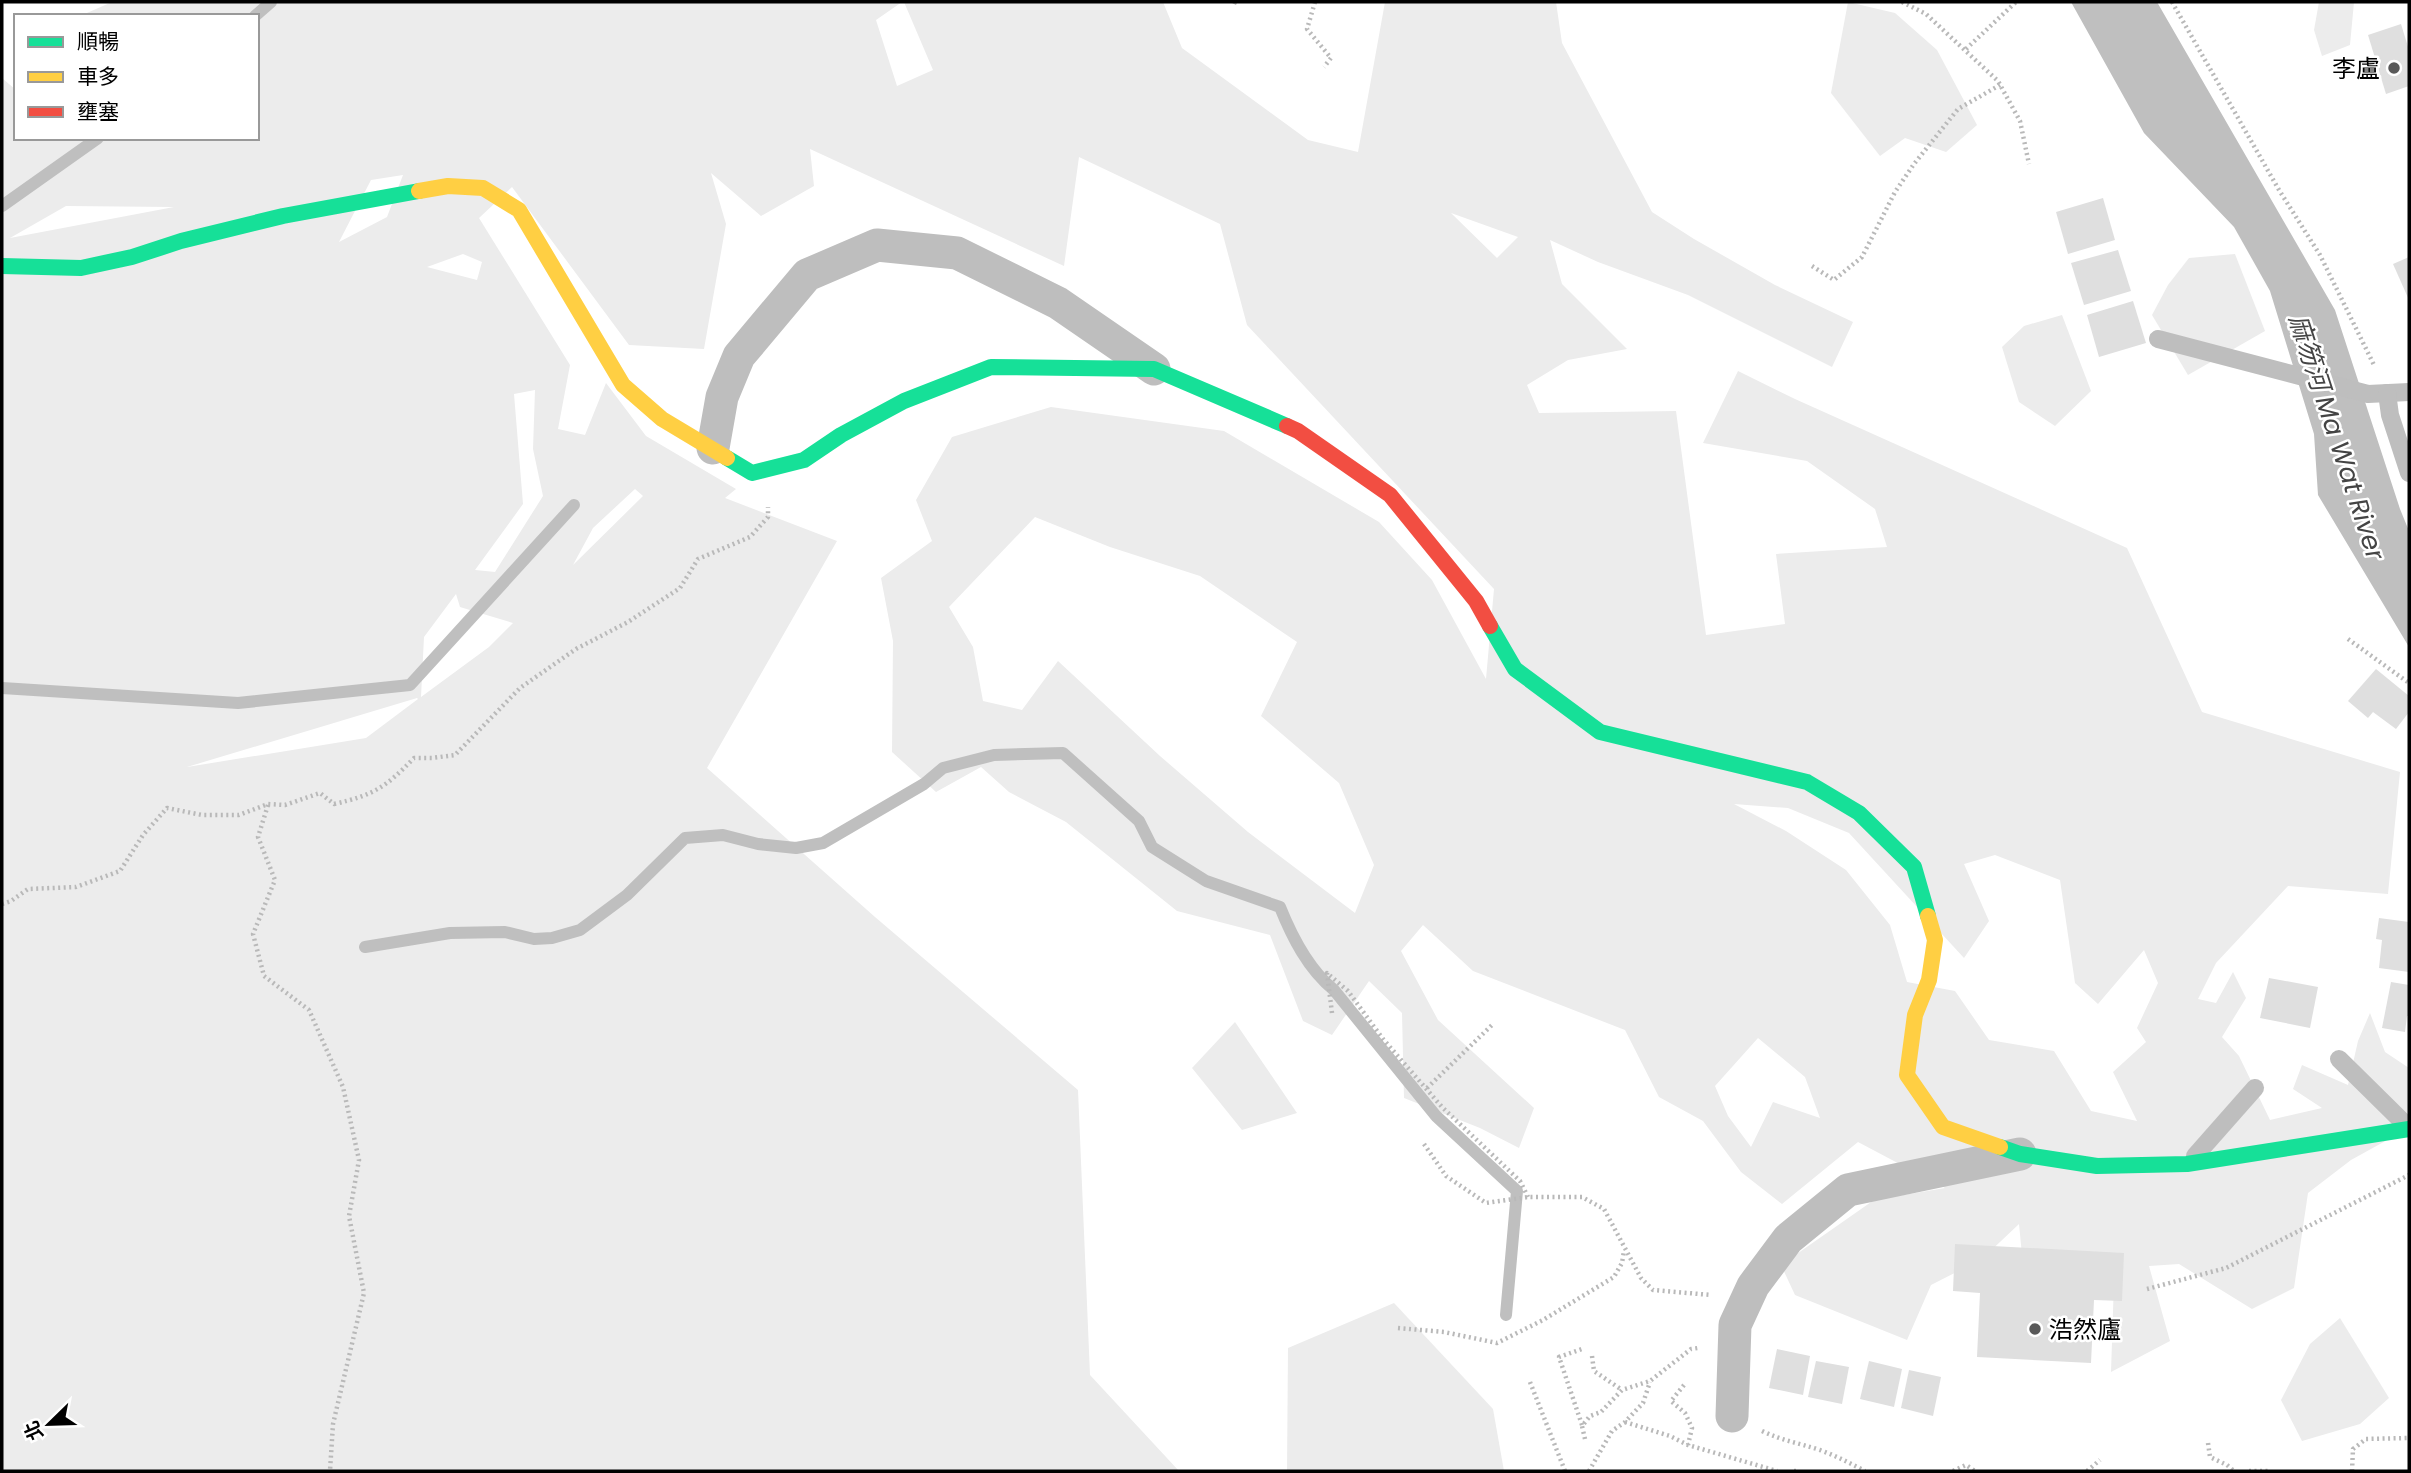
<svg xmlns="http://www.w3.org/2000/svg" width="2411" height="1473" viewBox="0 0 2411 1473" font-family="Poppins,'Noto Sans TC',sans-serif">
  <style>
    .green { fill: #ececec; fill-rule: evenodd }
    .water { fill: #bfbfbf }
    .lines { fill: none; stroke-linecap: round; stroke-linejoin: round }
    .stream { stroke: #bfbfbf; stroke-width: 12 }
    .building { fill: #dfdfdf }
    .path { stroke: #b9b9b9; stroke-width: 4.5; stroke-dasharray: 2 3.5; stroke-linecap: butt }
    .lane { stroke: #bebebe; stroke-width: 18 }
    .street { stroke: #bebebe; stroke-width: 33 }
    .fast { stroke: #16e098; stroke-width: 16 }
    .slow { stroke: #ffcf43; stroke-width: 16 }
    .jam { stroke: #f24e42; stroke-width: 16 }
    .poi-dot { fill: #595959; stroke: #fff; stroke-width: 2.5 }
    .labels { text-anchor: middle; dominant-baseline: central; stroke-width: 5; stroke-linejoin: round; paint-order: stroke }
    .poi-label { font-size: 24px; fill: #000; stroke: #fff; text-anchor: end }
    .water-label { font-size: 26px; font-style: italic; fill: #444; stroke: #fff }
  </style>
  <rect width="100%" height="100%" fill="#fff"/>
  <g class="green">
    <path d="M112,2h790l-26,18 21,66 36,-16 -29,-68h259l19,46 126,92 50,12 27,-150h171l6,41 90,169 42,27 81,46 78,37 -21,45 -144,-72 -90,-33 -48,-22 12,44 65,65 -59,11 -41,25 12,28 137,-2 30,224 79,-11 -9,-70 111,-7 -12,-38 -68,-48 -104,-18 35,-72 57,28 332,149 75,164 198,60 -12,122 -100,-8 -72,77 -18,36 18,4 17,-31 13,26 -24,39 17,19 31,64 52,-12 -29,-19 9,-24 46,20 10,-44 12,-28 15,39 24,16v60l-58,32 -43,33 -14,95 -42,21 -73,-45 -30,2 21,75 -59,31 3,-91 -89,5 -6,-62 -37,35 -51,26 -24,55 -112,-45 -14,-30 93,-65 71,-12 -87,-46 -76,62 -41,-32 -38,-51 -44,-24 -34,-67 -152,-59 -50,-46 -22,26 37,69 96,88 -15,40 -39,-20 -76,-30 -2,-85 -33,-32 -37,54 -29,-14 -33,-86 -93,-24 -111,-89 -57,-30 -28,-25 -45,25 -44,-40 1,-111 -12,-63 51,-37 -16,-41 36,-63 99,-30 173,24 155,91 53,58 54,99 8,-90 -247,-264 -27,-101 -141,-67 -15,109 -254,-117 4,37 -53,30 -50,-43 15,51 -22,125 -75,-4 -117,-158 -33,31 91,147 -12,64 27,6 21,-52 40,53 90,53 -11,9 112,43 -130,227 168,149 203,173 12,285 89,96h-1177v-1393l14,12v48h241v-122h-177zM403,175l-16,42 -48,25 32,-62zM66,206l107,1h1l-164,31zM1451,213l67,24 -21,21zM463,254l19,8 -5,18 -50,-13zM535,390l-2,59 10,47 -48,76 -20,-2 48,-66 -9,-110zM635,489l8,7 -70,69 20,-37zM1035,517l75,30 90,29 97,66 -36,74 78,67 35,82 -19,48 -107,-81 -88,-76 -102,-95 -36,49 -39,-9 -10,-54 -24,-40zM456,594l4,13 53,16 -24,24 -68,50 3,-60zM418,699l-52,39 -179,29 230,-69zM1734,804l54,4 61,25 115,125 25,-37 -25,-57 31,-9 65,25 15,103 23,21 46,-54 14,33 -21,45 9,14 -33,30 24,49 -46,-10 -37,-60 -65,-11 -34,-49 -48,-9 -17,-57 -44,-55 -60,-39zM1758,1038l47,39 15,41 -47,-16 -22,45 -23,-31 -13,-30z"/>
    <polygon points="1848,2 1895,13 1937,50 1977,125 1946,152 1905,138 1880,156 1831,93"/>
    <polygon points="2319,2 2354,2 2350,45 2322,56 2314,30"/>
    <polygon points="2235,254 2265,331 2188,375 2152,315 2168,285 2189,258"/>
    <polygon points="2062,315 2091,391 2055,426 2019,402 2002,347 2024,326"/>
    <polygon points="1235,1022 1297,1113 1242,1130 1192,1068"/>
    <polygon points="1394,1303 1493,1409 1504,1471 1287,1471 1288,1348"/>
    <polygon points="2340,1318 2389,1398 2360,1424 2302,1441 2281,1400 2310,1344"/>
  </g>
  <polygon class="water" points="2071,2 2157,2 2335,310 2400,509 2409,531 2409,647 2318,495 2314,434 2270,291 2234,227 2144,133"/>
  <g class="lines">
    <g class="stream">
      <polyline points="255,16 271,2"/>
      <polyline points="2,206 98,138"/>
      <polyline points="2,688 238,703 410,685 574,505"/>
      <path d="M365,947l85,-14 55,-1 29,7 18,-1 28,-8 47,-35 58,-57 38,-3 35,9 38,4 27,-5 101,-59 19,-16 51,-13 69,-2 76,68 13,26 54,34 74,26c12,30 28,62 54,83l102,126 81,75 -11,124"/>
    </g>
  </g>
  <g class="building">
    <polygon points="2401,24 2409,50 2409,86 2386,94 2368,35"/>
    <polygon points="2103,198 2115,240 2068,254 2056,212"/>
    <polygon points="2118,250 2131,291 2084,305 2071,263"/>
    <polygon points="2409,257 2409,300 2393,264"/>
    <polygon points="2133,301 2146,343 2099,357 2087,315"/>
    <polygon points="2376,669 2409,696 2409,712 2396,729 2373,712 2368,718 2348,701"/>
    <polygon points="2379,918 2409,922 2409,972 2379,968 2382,940 2376,939"/>
    <polygon points="2269,978 2318,987 2310,1028 2260,1018"/>
    <polygon points="2391,982 2409,985 2409,1016 2407,1016 2405,1032 2382,1028"/>
    <polygon points="1955,1244 2124,1253 2122,1301 2094,1300 2091,1363 1977,1357 1980,1293 1953,1291"/>
    <polygon points="1777,1349 1810,1356 1803,1395 1769,1388"/>
    <polygon points="1816,1361 1849,1367 1842,1404 1808,1397"/>
    <polygon points="1869,1361 1902,1369 1894,1407 1860,1399"/>
    <polygon points="1909,1370 1941,1377 1933,1416 1901,1408"/>
  </g>
  <g class="lines">
    <g class="path">
      <polyline points="1315,2 1307,29 1331,58 1324,67"/>
      <polyline points="1902,2 1926,14 1998,81 2020,121 2029,164"/>
      <polyline points="2172,2 2279,190 2320,255 2374,365"/>
      <polyline points="1234,4 1235,2"/>
      <polyline points="1966,49 2016,2"/>
      <polyline points="1812,266 1834,280 1862,257 1895,192 1914,164 1958,109 2000,85"/>
      <polyline points="2348,639 2409,683"/>
      <polyline points="268,805 258,837 275,880 253,934 264,976 309,1010 343,1087 359,1160 349,1216 364,1293 333,1424 330,1471"/>
      <path d="M2,904l9,-3 17,-12 48,-2 44,-16 23,-36 24,-27 35,7h37l29,-11 17,1 35,-12 14,11c40,-9 52,-17 80,-46h18l23,-3 65,-67 56,-39 52,-27 52,-34 18,-29 52,-22 18,-20v-10"/>
      <polyline points="1332,1013 1327,973 1348,991 1383,1039 1442,1107 1520,1181 1528,1197"/>
      <polyline points="1427,1088 1492,1025"/>
      <polyline points="1424,1144 1446,1176 1486,1203 1528,1197 1582,1197 1604,1209 1641,1278 1653,1290 1711,1295"/>
      <polyline points="2147,1289 2226,1268 2409,1175"/>
      <polyline points="1398,1328 1444,1332 1497,1343 1543,1320 1614,1277 1622,1263 1624,1251"/>
      <polyline points="1592,1356 1594,1371 1622,1390"/>
      <polyline points="1530,1382 1565,1471"/>
      <polyline points="1684,1385 1671,1401 1685,1413 1692,1428 1688,1445"/>
      <polyline points="1625,1422 1670,1436 1688,1445 1777,1471"/>
      <polyline points="1582,1425 1559,1357 1582,1349"/>
      <path d="M1762,1431c21,10 37,12 58,19 16,6 30,13 45,21"/>
      <polyline points="1585,1439 1582,1426 1590,1416 1601,1412 1622,1390 1650,1381 1691,1349 1698,1348"/>
      <polyline points="2208,1443 2210,1457 2227,1465 2234,1471"/>
      <polyline points="1589,1471 1612,1431 1625,1422 1643,1403 1650,1382"/>
      <polyline points="1794,1471 1798,1471"/>
      <polyline points="1953,1471 1966,1465 1975,1471"/>
      <polyline points="2087,1471 2100,1460"/>
      <polyline points="2249,1471 2271,1471"/>
      <polyline points="2352,1471 2353,1449 2366,1439 2409,1438"/>
    </g>
    <g class="lane">
      <polyline points="2158,339 2368,394 2409,392"/>
      <polyline points="2387,393 2390,415 2409,473"/>
      <polyline points="2339,1059 2409,1128"/>
      <polyline points="2195,1156 2255,1088"/>
    </g>
    <g class="street">
      <polyline points="713,448 722,397 739,356 807,275 877,245 957,253 1058,303 1154,369"/>
      <polyline points="1732,1416 1735,1325 1753,1286 1788,1239 1848,1190 2020,1154"/>
    </g>
    <g class="fast">
      <polyline points="2,266 81,268 132,257 181,241 283,216 419,191"/>
      <polyline points="727,458 752,473 804,460 841,435 904,401 991,367 1154,369 1287,426"/>
      <polyline points="1490,626 1515,669 1600,732 1807,782 1859,813 1914,867 1928,916"/>
      <polyline points="2000,1147 2020,1154 2097,1166 2187,1164 2409,1129"/>
    </g>
    <g class="slow">
      <polyline points="419,191 448,186 483,188 519,210 623,385 662,419 727,458"/>
      <polyline points="1928,916 1935,940 1929,980 1915,1015 1907,1075 1943,1127 2000,1147"/>
    </g>
    <polyline class="jam" points="1287,426 1298,431 1390,495 1476,601 1490,626"/>
  </g>
  <g class="poi-dot">
    <circle cx="2394" cy="68" r="7"/>
    <circle cx="2035" cy="1329" r="7"/>
  </g>
  <g class="labels">
    <g class="poi-label">
      <text x="2380" y="68">李盧</text>
      <text x="2049" y="1329" text-anchor="start">浩然廬</text>
    </g>
    <g class="water-label">
      <text transform="translate(2337 437) rotate(72)">麻笏河 Ma Wat River</text>
    </g>
  </g>
  <rect width="2411" height="1473" fill="none" stroke="#000000" stroke-width="7"/>
  <rect x="14" y="14" width="245" height="126" fill="#ffffff" stroke="#999999" stroke-width="2"/>
  <rect x="28" y="37" width="35" height="10" fill="#16e098" stroke="#999999" stroke-width="2"/>
  <text x="77" y="49" font-size="21" fill="#000000">順暢</text>
  <rect x="28" y="72" width="35" height="10" fill="#ffcf43" stroke="#999999" stroke-width="2"/>
  <text x="77" y="84" font-size="21" fill="#000000">車多</text>
  <rect x="28" y="107" width="35" height="10" fill="#f24e42" stroke="#999999" stroke-width="2"/>
  <text x="77" y="119" font-size="21" fill="#000000">壅塞</text>
  <g transform="translate(49 1424) rotate(247)" stroke="#ffffff" stroke-width="5" paint-order="stroke">
  <path d="M0-5L12 26L0 18L-12 26Z" fill="#000000"/>
  <text y="-10" font-size="19" font-weight="bold" text-anchor="middle" fill="#000000">北</text>
  </g>
</svg>
